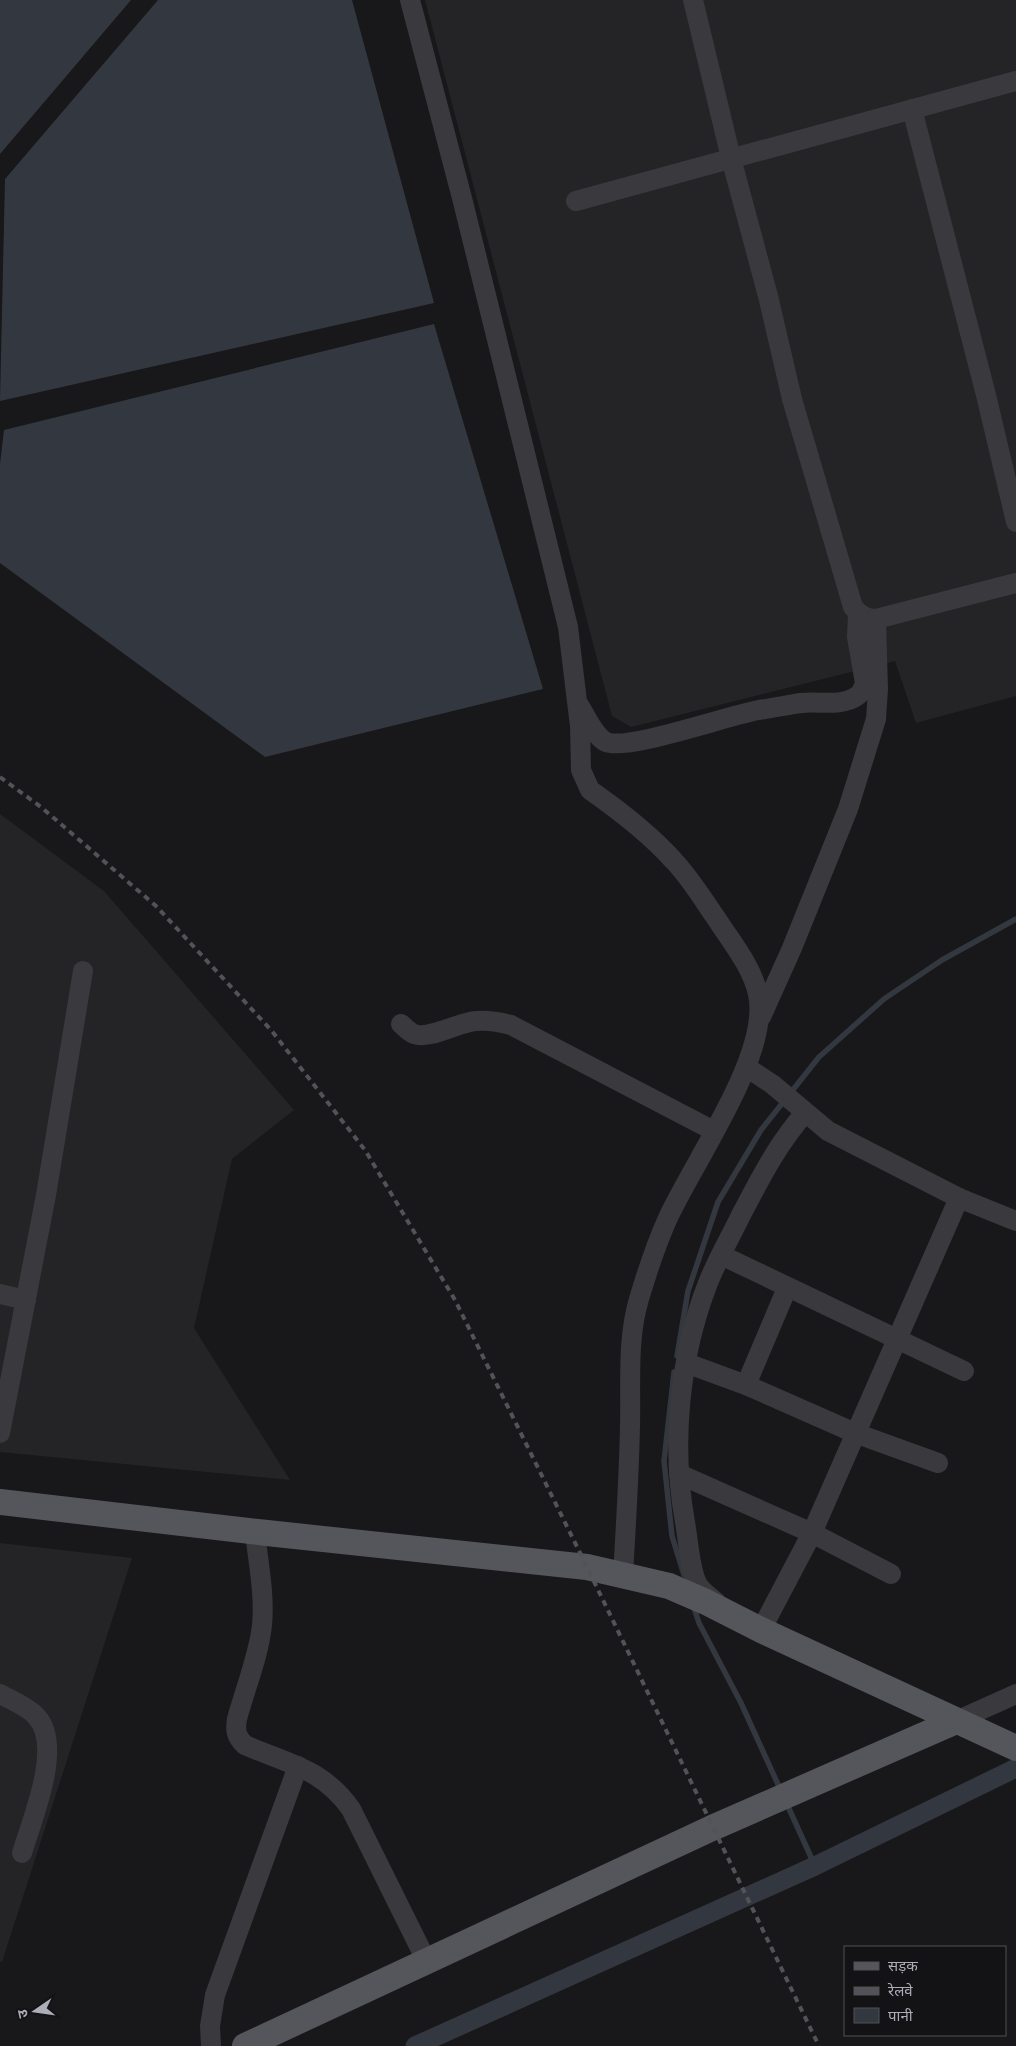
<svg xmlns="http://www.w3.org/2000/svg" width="1016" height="2046" viewBox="0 0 1016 2046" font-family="Roboto,'Noto Sans Devanagari',sans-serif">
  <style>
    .built { fill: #242426 }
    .water { fill: #333840 }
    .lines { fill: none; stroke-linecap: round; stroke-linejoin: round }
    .stream { stroke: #333840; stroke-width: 5.5 }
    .canal { stroke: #333840; stroke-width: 19 }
    .minor { stroke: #39393e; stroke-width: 20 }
    .major { stroke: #55565c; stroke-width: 26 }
    .rail { stroke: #525358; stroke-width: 4; stroke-dasharray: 6 5; stroke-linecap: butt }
  </style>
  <rect width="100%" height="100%" fill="#181719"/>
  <g class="built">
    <polygon points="425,0 1016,0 1016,696 916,723 895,661 631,727 612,716"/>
    <polygon points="0,814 104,891 294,1110 232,1159 194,1328 290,1480 0,1452"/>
    <polygon points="0,1543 132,1558 2,1962 0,1961"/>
  </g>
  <g class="water">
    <polygon points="0,0 131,0 0,154"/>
    <polygon points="158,0 352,0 434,303 0,401 5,179"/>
    <polygon points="434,324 543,689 265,757 0,563 0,464 4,430"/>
  </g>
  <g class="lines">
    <g class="stream">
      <polyline points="677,1356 688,1291 718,1202 761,1130 819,1057 884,999 942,960 1016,919"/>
      <polyline points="674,1372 664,1461 672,1536 684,1575"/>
      <polyline points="693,1605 699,1623 741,1703 781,1791"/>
      <polyline points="786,1802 815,1866"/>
    </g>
    <polyline class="canal" points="415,2046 815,1866 1016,1768"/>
    <g class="minor">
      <path d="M410,0l52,198 106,429 12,99 1,44 9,20c30,21 59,43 84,71 17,18 30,40 44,60 15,23 34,46 40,73 13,61 -65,168 -91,226 -11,25 -20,52 -28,79 -12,40 -8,84 -9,127 -1,50 -4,99 -7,149"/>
      <path d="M693,0l38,158 37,138 24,103 61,208c7,8 13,12 23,12l140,-36"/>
      <polyline points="912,109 986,395 1016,522"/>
      <polyline points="576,201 1016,81"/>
      <path d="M579,705c7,11 15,31 27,37 22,9 123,-27 153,-32 14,-2 28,-5 42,-7 17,-2 41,4 56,-7 5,-3 6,-8 8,-13l-8,-46 1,-24"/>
      <polyline points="761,1017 792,948 848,809 876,719 878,689 876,619"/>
      <path d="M401,1024c4,3 8,8 13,10 15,6 45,-12 62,-13 11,-1 24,1 35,4l203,106"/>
      <polyline points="746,1067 772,1084 828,1131 959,1198 1016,1221"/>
      <polyline points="721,1255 964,1371"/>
      <polyline points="0,1294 26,1300"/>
      <polyline points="686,1363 746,1385 855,1433 938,1463"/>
      <polyline points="746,1385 787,1288"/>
      <polyline points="0,1433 46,1195 83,971"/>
      <polyline points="679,1474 812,1533 891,1574"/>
      <path d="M255,1532c3,30 10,62 7,93 -3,30 -17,64 -25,94 -2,11 -1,18 8,26 43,19 77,23 106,64l76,153"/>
      <path d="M717,1603c-6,-6 -15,-11 -19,-18 -8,-13 -10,-47 -13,-63 -14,-77 -6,-165 23,-239 9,-23 22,-45 33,-68 19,-36 37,-72 64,-102"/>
      <polyline points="761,1630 812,1533 959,1198"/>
      <path d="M0,1694c11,6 28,13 36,22 28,29 -4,103 -14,137"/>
      <polyline points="956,1721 1016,1694"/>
      <polyline points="211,2046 210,2026 215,1995 298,1766"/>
    </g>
    <g class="major">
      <polyline points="0,1502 267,1533 587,1567 669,1586 706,1602 761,1630 1016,1748"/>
      <polyline points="245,2046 712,1828 956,1721"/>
    </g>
    <polyline class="rail" points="0,777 41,807 156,906 271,1030 365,1150 455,1300 587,1567 819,2046"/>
  </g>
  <rect x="844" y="1946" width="162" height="90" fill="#131214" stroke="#505055"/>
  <rect x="854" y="1962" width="25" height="8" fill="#55565c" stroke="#505055"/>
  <text x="888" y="1971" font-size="15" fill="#abadb7">सड़क</text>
  <rect x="854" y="1987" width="25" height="8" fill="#525358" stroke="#505055"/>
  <text x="888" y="1996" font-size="15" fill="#abadb7">रेलवे</text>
  <rect x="854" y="2008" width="25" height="15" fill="#333840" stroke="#505055"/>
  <text x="888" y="2021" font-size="15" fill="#abadb7">पानी</text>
  <g transform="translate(35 2011) rotate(257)" stroke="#131214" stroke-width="4" paint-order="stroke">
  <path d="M0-4L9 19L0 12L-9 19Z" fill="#abadb7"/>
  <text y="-8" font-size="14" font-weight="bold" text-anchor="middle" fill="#abadb7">उ</text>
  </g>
</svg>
